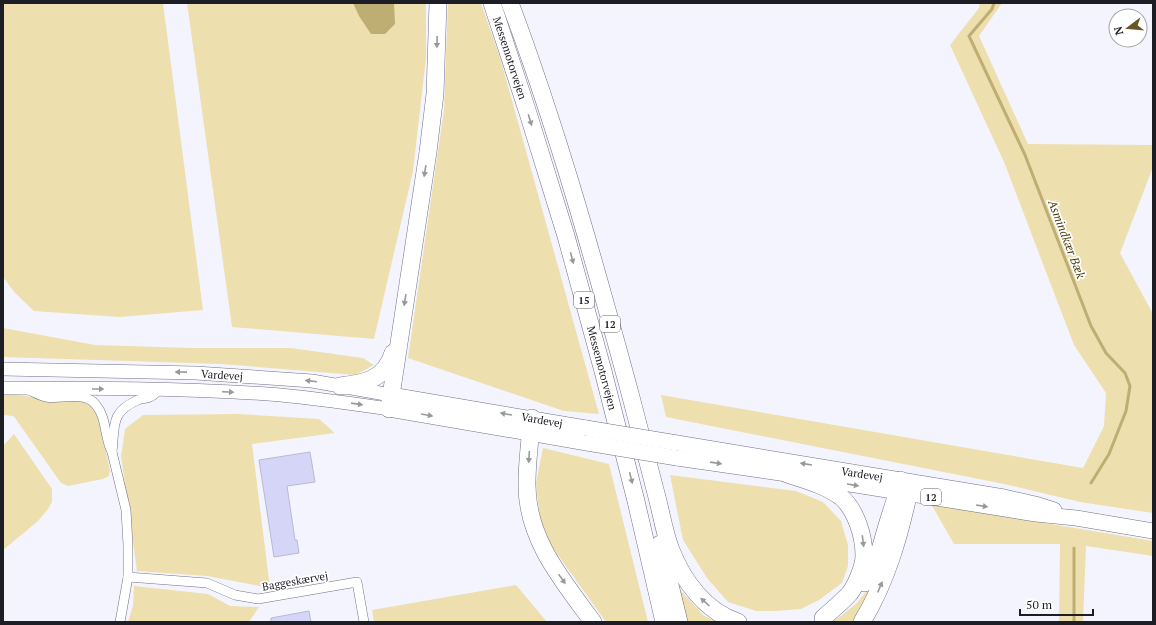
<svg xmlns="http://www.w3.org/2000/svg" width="1156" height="625" viewBox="0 0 1156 625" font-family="'PT Serif',serif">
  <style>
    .green { fill: #eedfae }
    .water { fill: #bfae73 }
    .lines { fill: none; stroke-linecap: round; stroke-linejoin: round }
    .stream { stroke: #bfae73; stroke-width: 3 }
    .building { fill: #d5d5f8; stroke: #b9b9d2 }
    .street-casing { stroke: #707087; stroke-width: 10 }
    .secondary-casing { stroke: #707087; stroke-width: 14 }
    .primary-casing { stroke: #707087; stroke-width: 16 }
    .highway-casing { stroke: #707087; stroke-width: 18 }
    .street { stroke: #fff; stroke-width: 9 }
    .secondary { stroke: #fff; stroke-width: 13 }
    .primary { stroke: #fff; stroke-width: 15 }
    .highway { stroke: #fff; stroke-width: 17 }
    .primary-bridge-casing { stroke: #707087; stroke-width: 16; stroke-linecap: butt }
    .primary-bridge { stroke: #fff; stroke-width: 15 }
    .oneway { fill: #99999d }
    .labels { text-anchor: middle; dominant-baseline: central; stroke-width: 3.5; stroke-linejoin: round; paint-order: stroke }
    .shield { fill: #fff; stroke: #616167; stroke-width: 1 }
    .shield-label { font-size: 10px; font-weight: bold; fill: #1d1d26 }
    .street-label { font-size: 11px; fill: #1d1d26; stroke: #fff }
    .water-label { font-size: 12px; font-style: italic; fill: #493d0d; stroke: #fff }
  </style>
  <rect width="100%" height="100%" fill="#f4f4ff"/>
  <g class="green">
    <polygon points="3,3 163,3 203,310 119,317 34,311 15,293 3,277"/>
    <polygon points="187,3 426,3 426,58 413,171 374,339 232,327"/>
    <polygon points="448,3 481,3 501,61 599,414 564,411 408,358 444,110"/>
    <polygon points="980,3 1002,3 979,36 1028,144 1153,145 1153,167 1120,253 1153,314 1153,513 1080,502 1004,484 666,417 661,395 1083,468 1104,426 1106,393 1074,345 1004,162 950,45 979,8"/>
    <polygon points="3,328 95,345 192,348 291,348 363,358 374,365 355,375 221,364 3,357"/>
    <polygon points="3,395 17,395 40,398 76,400 90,405 95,409 99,418 110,471 109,476 103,479 68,486 61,483 15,418 13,416 3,415"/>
    <polygon points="238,414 319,419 335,433 252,444 270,588 207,576 137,571 121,456 125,429 143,415"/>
    <polygon points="14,434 52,489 52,502 48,509 38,521 3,550 3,446"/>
    <polygon points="543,448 609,464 648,622 606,622 550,544 540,518 536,483"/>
    <polygon points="670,475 796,491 823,502 841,521 848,545 848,566 842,583 819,600 801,609 776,611 756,611 728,602 707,578 683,540"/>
    <polygon points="931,504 1153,541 1153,556 1086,546 1083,622 1059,622 1060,544 954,544"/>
    <polygon points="875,580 855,622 832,622 841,616 857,603"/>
    <polygon points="516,585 547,622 374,622 372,610"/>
    <polygon points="134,586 208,594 230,606 259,607 249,622 128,622 133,606"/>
    <polygon points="680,590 703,615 716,622 687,622"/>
  </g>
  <polygon class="water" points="353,3 394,3 395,24 385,34 371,34 359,16"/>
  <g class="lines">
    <g class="stream">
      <polyline points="994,3 992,9 969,36 1025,155 1091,326 1106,353 1125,373 1130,386 1126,411 1109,454 1091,483"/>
      <polyline points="1074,622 1074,548"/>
    </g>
  </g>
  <g class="building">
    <polygon points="310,452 315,482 287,486 295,540 297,540 299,553 274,557 259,460"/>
    <polygon points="309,611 311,622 271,622 271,618"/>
  </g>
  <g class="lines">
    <g class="street-casing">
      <g id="street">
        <path d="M29,390c5,2 11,6 17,7 15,3 39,-7 50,8 11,13 8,32 16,47l14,58 2,35v32l-8,45"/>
        <path d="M112,452c3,-26 -2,-40 26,-52 4,-2 8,-1 12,-3 3,-1 7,-5 10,-8"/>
        <polyline points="128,577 207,583 235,595 258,599 357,582 364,622"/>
      </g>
    </g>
    <g class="secondary-casing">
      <g id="secondary">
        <polyline points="3,369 196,373 312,381 391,395"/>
        <path d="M3,388c88,0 177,0 265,6 40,3 80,9 121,15"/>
      </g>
    </g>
    <g class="primary-casing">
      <g id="primary">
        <polyline points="391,395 586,428"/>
        <polyline points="389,409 587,443"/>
        <polyline points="677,443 1004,497 1035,504 1054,510"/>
        <polyline points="677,458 787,474 1036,514 1076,518 1153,531"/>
      </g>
    </g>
    <g class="highway-casing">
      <g id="highway">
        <polyline points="492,3 528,113 566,236 603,371 636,501 664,622"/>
        <path d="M510,3c48,128 85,261 121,394 9,35 18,70 27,104 4,16 7,34 13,49 12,31 35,62 67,72"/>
        <path d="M340,386c24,-3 45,-6 53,-33"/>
        <polyline points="389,409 428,152 435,94 438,3"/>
        <path d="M532,418c-2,22 -5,44 -5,65 -1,55 35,97 66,139"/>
        <path d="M787,474c18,6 38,11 54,23 15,13 23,39 23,59 0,10 -8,29 -14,37 -8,9 -18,17 -27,25"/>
        <polyline points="660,544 679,622"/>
        <path d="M865,583c13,-19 17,-42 24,-64 4,-13 9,-26 11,-39"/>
        <path d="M862,622c25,-41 38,-88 48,-135"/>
      </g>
    </g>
    <use href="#street" class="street"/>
    <use href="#secondary" class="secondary"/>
    <use href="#primary" class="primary"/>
    <use href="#highway" class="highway"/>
    <g class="primary-bridge-casing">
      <g id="primary-bridge">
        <polyline points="586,428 677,443"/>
        <polyline points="587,443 677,458"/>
      </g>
    </g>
    <use href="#primary-bridge" class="primary-bridge"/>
  </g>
  <defs><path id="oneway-solid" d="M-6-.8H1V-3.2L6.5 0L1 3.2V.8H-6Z"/></defs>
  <g class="oneway">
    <use href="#oneway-solid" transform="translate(437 42) rotate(92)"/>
    <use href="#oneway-solid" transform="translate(530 120) rotate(73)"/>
    <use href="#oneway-solid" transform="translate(425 171) rotate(99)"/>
    <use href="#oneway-solid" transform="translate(572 258) rotate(75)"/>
    <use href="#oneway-solid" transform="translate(405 300) rotate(99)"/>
    <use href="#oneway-solid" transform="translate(181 372) rotate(-179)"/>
    <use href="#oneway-solid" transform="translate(311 381) rotate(-173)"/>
    <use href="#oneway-solid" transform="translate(98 389)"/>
    <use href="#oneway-solid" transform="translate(228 392) rotate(3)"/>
    <use href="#oneway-solid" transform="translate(357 404) rotate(8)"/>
    <use href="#oneway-solid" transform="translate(506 414) rotate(-170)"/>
    <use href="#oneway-solid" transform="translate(427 415) rotate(10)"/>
    <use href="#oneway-solid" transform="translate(529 457) rotate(94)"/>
    <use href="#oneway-solid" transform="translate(716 463) rotate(8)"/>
    <use href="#oneway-solid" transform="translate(806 464) rotate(-171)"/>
    <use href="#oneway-solid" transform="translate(631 478) rotate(76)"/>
    <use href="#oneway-solid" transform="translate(853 485) rotate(9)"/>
    <use href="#oneway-solid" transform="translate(982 506) rotate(9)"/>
    <use href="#oneway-solid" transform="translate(863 541) rotate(83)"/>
    <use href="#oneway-solid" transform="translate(562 579) rotate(55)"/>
    <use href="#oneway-solid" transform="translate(880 587) rotate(-67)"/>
    <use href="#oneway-solid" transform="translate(705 602) rotate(-138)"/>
  </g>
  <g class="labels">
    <g class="shield">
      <rect x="574" y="292" width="20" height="16" rx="3"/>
      <rect x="600" y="316" width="20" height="16" rx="3"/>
      <rect x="921" y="489" width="20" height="16" rx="3"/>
    </g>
    <g class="shield-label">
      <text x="584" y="300">15</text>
      <text x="610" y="324">12</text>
      <text x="931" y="497">12</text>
    </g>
    <g class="street-label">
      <text transform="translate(510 58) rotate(72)">Messemotorvejen</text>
      <text transform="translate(602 368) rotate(75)">Messemotorvejen</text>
      <text transform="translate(222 375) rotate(4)">Vardevej</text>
      <text transform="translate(542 420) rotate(10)">Vardevej</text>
      <text transform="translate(862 474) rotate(9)">Vardevej</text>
      <text transform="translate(295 581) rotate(-10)">Baggeskærvej</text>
    </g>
    <g class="water-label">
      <text transform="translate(1067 239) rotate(69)">Asmindkær Bæk</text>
    </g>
  </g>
  <rect width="1156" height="625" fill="none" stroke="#1d1d26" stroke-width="8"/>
  <g transform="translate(1128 28) rotate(254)"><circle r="19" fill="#ffffff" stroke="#a5a5a8"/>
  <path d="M0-3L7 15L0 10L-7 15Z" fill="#665825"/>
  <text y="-6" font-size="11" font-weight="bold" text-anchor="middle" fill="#1d1d26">N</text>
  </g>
  <path d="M1020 609v6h73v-6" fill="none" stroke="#1d1d26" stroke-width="2"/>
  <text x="1026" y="609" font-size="12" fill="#1d1d26" stroke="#ffffff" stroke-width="3" paint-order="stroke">50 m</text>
</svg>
